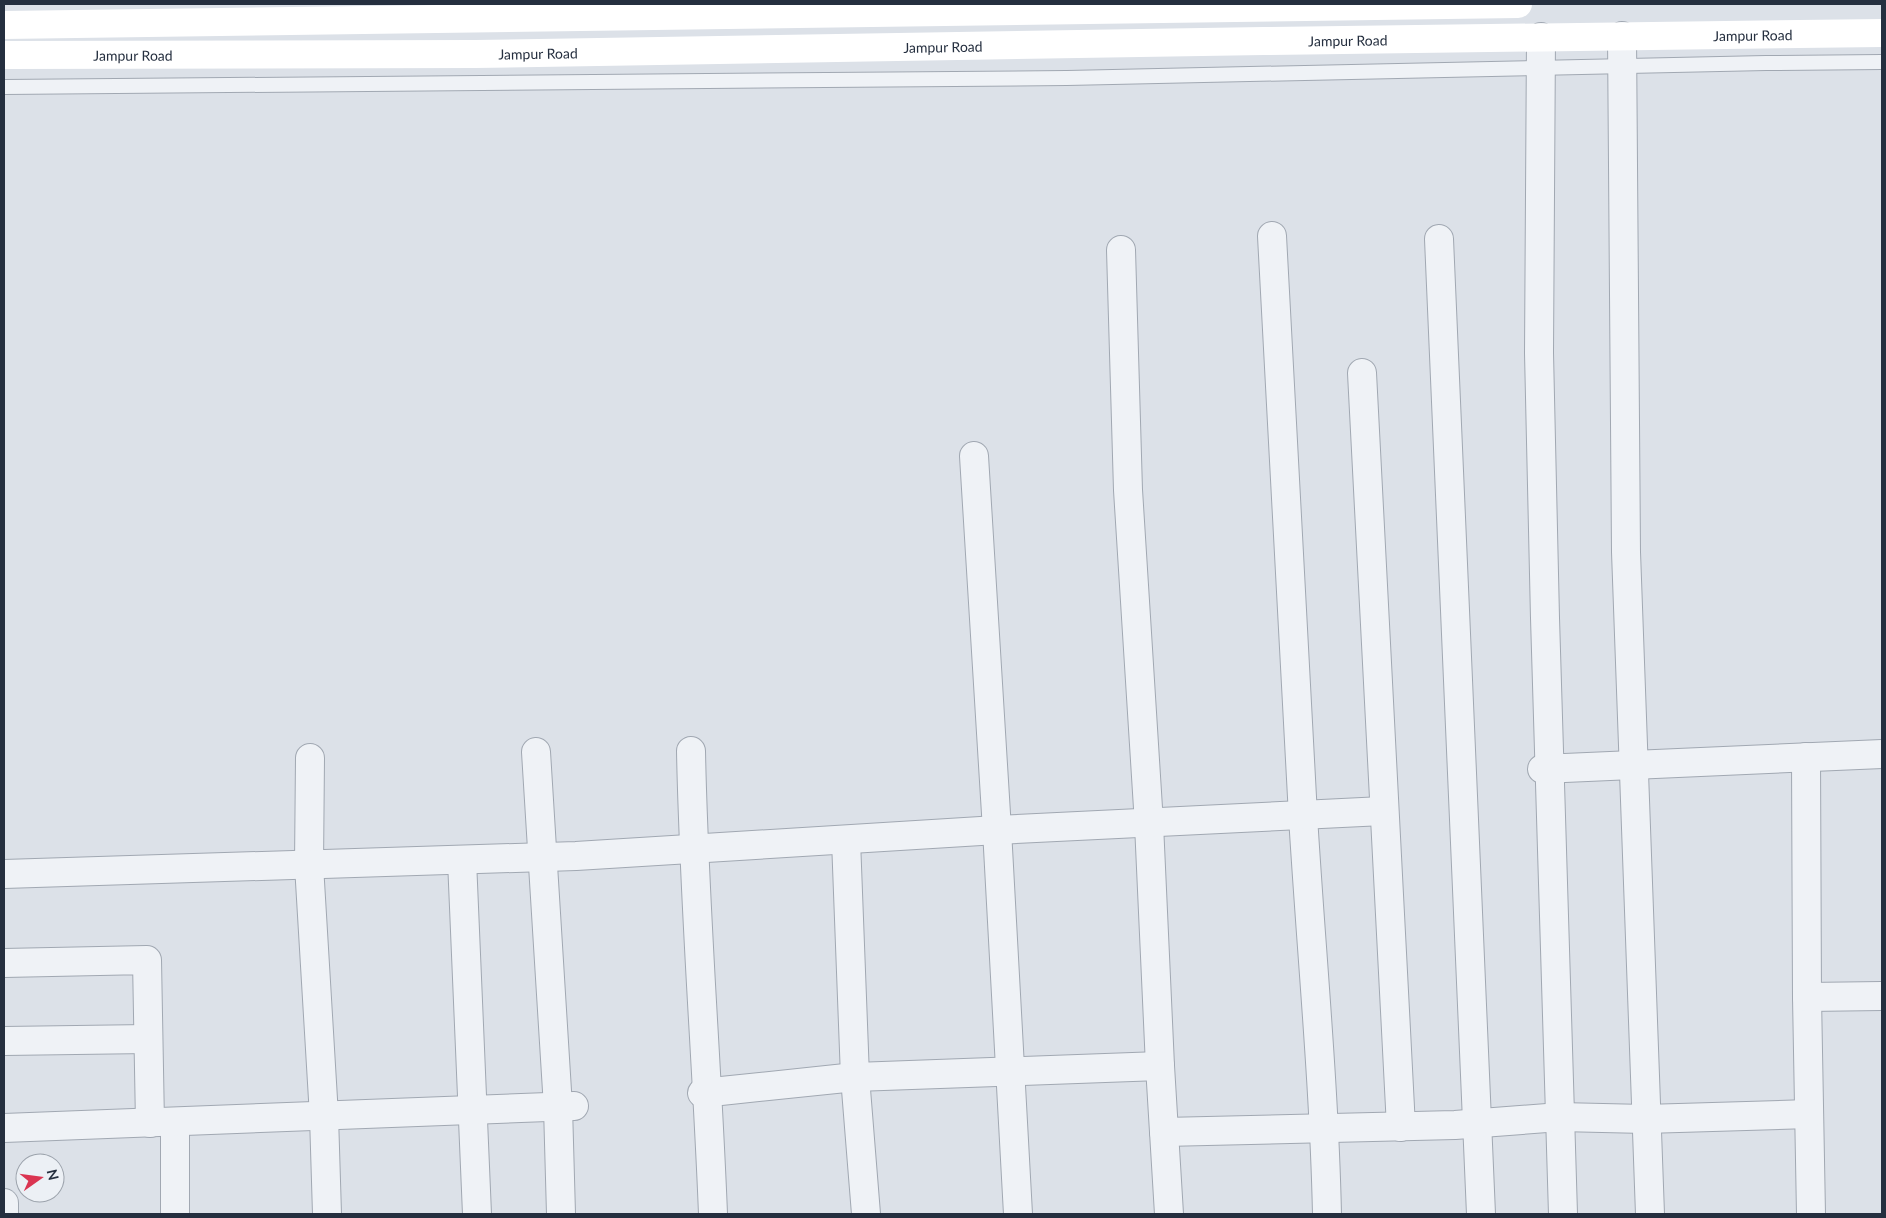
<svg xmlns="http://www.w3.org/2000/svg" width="1886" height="1218" viewBox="0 0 1886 1218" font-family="Lato,sans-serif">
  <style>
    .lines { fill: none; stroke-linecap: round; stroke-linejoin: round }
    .lane-casing { stroke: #a1a8b2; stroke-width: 16 }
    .street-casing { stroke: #a1a8b2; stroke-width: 30 }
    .lane { stroke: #eff2f6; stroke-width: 14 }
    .street { stroke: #eff2f6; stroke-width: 28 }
    .secondary { stroke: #fff; stroke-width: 28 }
    .labels { text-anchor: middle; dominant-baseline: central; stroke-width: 4.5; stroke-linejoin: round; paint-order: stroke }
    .street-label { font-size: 14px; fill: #252f3f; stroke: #ecf0f5 }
  </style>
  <rect width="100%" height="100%" fill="#dce1e8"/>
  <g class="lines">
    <g class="lane-casing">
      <polyline id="lane" points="4,87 1067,78 1766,63 1882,62"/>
    </g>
    <g class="street-casing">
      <g id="street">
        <polyline points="1622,36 1626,552 1650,1214"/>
        <polyline points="1541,37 1539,353 1545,618 1563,1214"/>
        <path d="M1272,236c12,193 19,387 31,580 8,133 21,265 24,398"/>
        <polyline points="1439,239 1481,1214"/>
        <polyline points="1121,250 1128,490 1149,824 1160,1066 1169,1214"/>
        <polyline points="1362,373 1401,1127"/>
        <polyline points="974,456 997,830 1018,1214"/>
        <path d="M691,751c3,155 16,309 22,463"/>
        <polyline points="536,752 558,1107 561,1214"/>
        <polyline points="1806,757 1807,997 1811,1214"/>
        <polyline points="310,758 309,865 324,1116 327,1214"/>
        <polyline points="1542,769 1882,754"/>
        <polyline points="846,840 855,1077 866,1214"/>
        <polyline points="462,860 477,1214"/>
        <polyline points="4,874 576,856 997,830 1383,811"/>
        <polyline points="4,963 147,960 150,1123"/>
        <polyline points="1807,997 1882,996"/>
        <polyline points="4,1041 148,1039"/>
        <polyline points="702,1093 855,1077 1160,1066"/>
        <polyline points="175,1122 175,1214"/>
        <polyline points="4,1128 574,1106"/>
        <polyline points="1164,1132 1455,1125 1560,1117 1645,1119 1809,1114"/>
        <polyline points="4,1203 4,1214"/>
      </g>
    </g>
    <use href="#lane" class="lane"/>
    <use href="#street" class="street"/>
    <g class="secondary">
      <polyline points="4,25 1518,4"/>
      <path id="s1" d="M4,55l471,-1 789,-13 618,-8"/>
    </g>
  </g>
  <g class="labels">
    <g class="street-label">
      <text stroke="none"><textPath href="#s1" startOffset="1749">Jampur Road</textPath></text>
      <text stroke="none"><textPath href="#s1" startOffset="1344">Jampur Road</textPath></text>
      <text stroke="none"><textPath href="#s1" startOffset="939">Jampur Road</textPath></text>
      <text stroke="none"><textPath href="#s1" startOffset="534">Jampur Road</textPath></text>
      <text stroke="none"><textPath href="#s1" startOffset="129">Jampur Road</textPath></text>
    </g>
  </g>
  <rect width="1886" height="1218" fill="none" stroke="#252f3f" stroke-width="10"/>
  <g transform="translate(40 1178) rotate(76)"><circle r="24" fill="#ecf0f5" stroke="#9ca3ac"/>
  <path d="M0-4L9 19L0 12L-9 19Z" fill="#da3451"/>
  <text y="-8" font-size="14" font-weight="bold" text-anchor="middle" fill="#252f3f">N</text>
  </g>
</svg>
